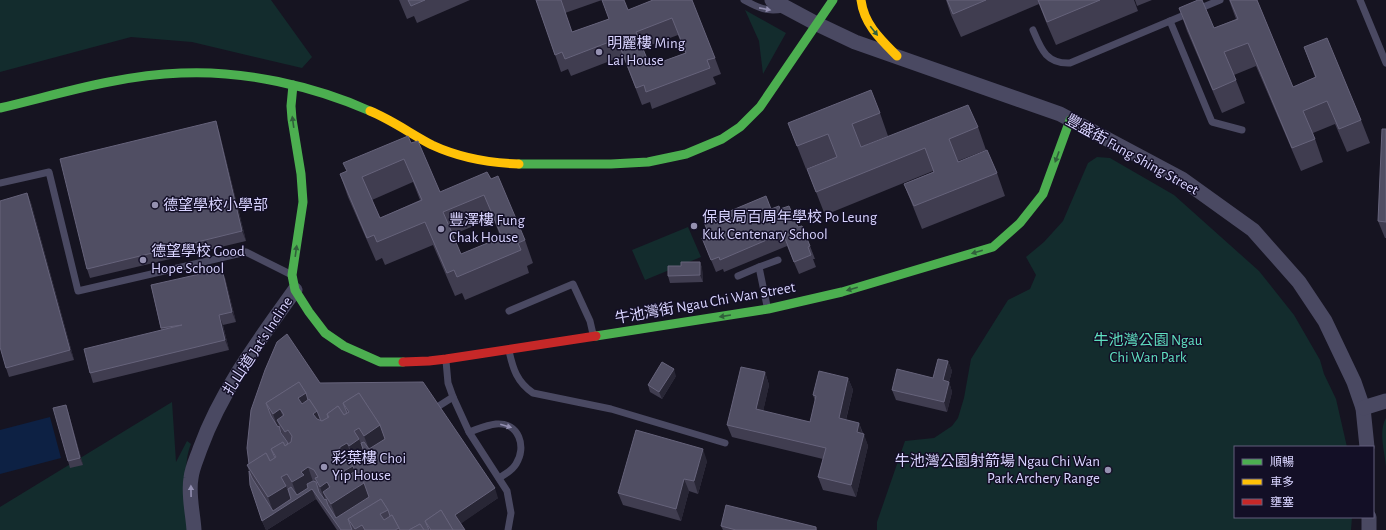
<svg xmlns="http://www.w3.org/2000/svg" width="1386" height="530" viewBox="0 0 1386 530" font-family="'Alegreya Sans','Noto Sans TC',sans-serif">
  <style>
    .green { fill: #132c2d }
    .water { fill: #0d2144 }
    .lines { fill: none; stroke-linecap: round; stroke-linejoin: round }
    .lane { stroke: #4a4962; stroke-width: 7 }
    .street { stroke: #4a4962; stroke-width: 15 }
    .fast { stroke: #4caf50; stroke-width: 9 }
    .slow { stroke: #ffc107; stroke-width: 9 }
    .jam { stroke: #c62828; stroke-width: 9 }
    .wall { fill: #403d50; fill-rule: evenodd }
    .shaded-wall { fill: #282635 }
    .building { fill: #504e63; stroke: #66637b; fill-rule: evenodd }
    .oneway { fill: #928eb0 }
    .oneway2 { fill: #305f3b }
    .poi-dot { fill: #9591b1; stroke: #130f26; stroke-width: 1.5 }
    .labels { text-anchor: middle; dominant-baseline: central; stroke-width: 3; stroke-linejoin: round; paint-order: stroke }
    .poi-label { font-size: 15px; fill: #d9d4ff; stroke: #130f26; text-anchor: start }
    .street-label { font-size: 15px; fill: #d9d4ff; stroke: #130f26 }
    .park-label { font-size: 15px; fill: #5fe0c0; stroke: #130f26 }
  </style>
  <rect width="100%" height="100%" fill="#161421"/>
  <g class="green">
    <polygon points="0,0 271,0 312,57 302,68 192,42 131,37 0,72"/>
    <polygon points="745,10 786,33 763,74 759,41"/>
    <polygon points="1097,157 1110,158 1174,195 1259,271 1294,315 1320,360 1324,374 1336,399 1347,447 1235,447 1235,517 1352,517 1351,530 877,530 877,522 905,441 934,438 952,426 958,418 964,398 971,359 1008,300 1030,289 1036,275 1026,257 1044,242 1063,221 1088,163"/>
    <polygon points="688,227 701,257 645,280 632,250"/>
    <path d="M172,402l4,60 11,-21 4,3c-10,23 -2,61 0,86h-191v-23z"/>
    <path d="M1386,418v93c0,-14 0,-29 0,-44 -1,-15 -8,-35 0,-49z"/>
  </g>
  <polygon class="water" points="50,417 61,458 0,474 0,430"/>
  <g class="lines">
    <g class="lane">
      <path d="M744,0c15,8 22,12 39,9"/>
      <polyline points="1360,0 1386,63"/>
      <polyline points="1170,21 1212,122 1242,130"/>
      <path d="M1033,30c8,19 13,34 37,33l150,-63"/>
      <polyline points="0,183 49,172 78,291 246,252 290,274"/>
      <polyline points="738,276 759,267"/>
      <polyline points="767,306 759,267 778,260"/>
      <polyline points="509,311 573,284 590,321 593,334"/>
      <path d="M509,351c4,18 8,31 24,42l78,16 114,34"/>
      <polyline points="446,361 448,383 453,397 469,432 507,491 511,513 508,530"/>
      <polyline points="431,411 453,397"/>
      <path d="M469,432c9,-3 18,-7 27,-8 23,-2 31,23 20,40 -4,7 -11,10 -17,14"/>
    </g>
    <g class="street">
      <polyline points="772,0 817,24 855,42 1060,114 1182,179 1253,230 1299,282 1325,321 1354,382 1363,408 1367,447"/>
      <polyline points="1363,408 1386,401"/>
      <path d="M194,530c-1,-17 -6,-35 -3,-52 1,-10 6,-20 9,-29 21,-58 59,-109 95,-159"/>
      <polyline points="1369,530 1369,517"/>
    </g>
    <g class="fast">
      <polyline points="293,85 291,106 292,119 301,174 303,202 292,275 295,290 309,312 325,333 344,346 380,362 403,362"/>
      <path d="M0,108c59,-14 120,-33 181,-35 62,-3 133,13 189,38"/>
      <polyline points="519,164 611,164 648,162 686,154 722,139 740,127 760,107 833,0"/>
      <polyline points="596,336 768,309 842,292 993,247 1020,223 1043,194 1070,120"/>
    </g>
    <g class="slow">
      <path d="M861,0c3,24 19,39 36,56"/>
      <path d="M370,111c22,9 41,23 62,34 28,13 57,18 87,19"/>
    </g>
    <polyline class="jam" points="403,362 429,361 446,359 596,336"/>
  </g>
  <g class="wall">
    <polygon points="399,0 470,0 417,23 414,16 407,19"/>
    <path d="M536,0h66l-37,13 7,19 37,-13 19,-9 25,-10 62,58 6,16 -8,3 3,7 -64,25 -2,-7 -8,3 -19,-49 -52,20 -3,-7 -7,3zM678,35l7,18 -35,13 -7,-18z"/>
    <polygon points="946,0 1134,0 1138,11 1056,45 1046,22 1039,4 961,37 951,15"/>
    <polygon points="1135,0 1152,0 1137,6"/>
    <polygon points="1229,0 1257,0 1293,87 1315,77 1304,47 1361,120 1370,143 1347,152 1335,124 1313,133 1323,162 1301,171 1256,66 1234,75 1245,103 1222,113 1187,31 1179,8 1214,28 1236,19"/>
    <polygon points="880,113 888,136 861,147 978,127 986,150 958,161 997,173 1005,196 922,229 904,184 933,172 933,171 825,215 807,169 836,157 806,169 788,123"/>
    <polygon points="1386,129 1386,238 1385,238 1378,221"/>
    <polygon points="219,131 246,241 90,278 87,269"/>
    <path d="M411,143l29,49 51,-13 34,61 8,23 -6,3 2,7 -64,27 -3,-7 -7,3 -22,-51 -48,20 -3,-7 -6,3 -28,-64 -8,-23zM413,182l7,18 -40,18 -8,-18zM493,218l8,20 -40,16 -9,-19z"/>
    <polygon points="27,193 31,203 74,360 9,377 6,368"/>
    <polygon points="771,209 780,209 798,227 810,246 815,259 813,259 816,267 799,274 787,246 724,272 723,269 716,272 702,238 709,235 704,222"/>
    <polygon points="700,262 702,268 703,282 670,283 668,276 681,266"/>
    <polygon points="225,278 236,322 223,325 229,350 93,383 90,373 161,330 151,285"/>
    <polygon points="948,361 952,371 949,382 952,392 947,412 896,400 892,390 933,378"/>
    <polygon points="765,372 769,385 763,411 810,422 815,401 813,395 848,378 853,390 846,420 859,423 868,446 856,497 823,490 818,477 823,459 732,437 727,425"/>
    <polygon points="676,376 662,399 650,392 648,385"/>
    <polygon points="320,383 498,498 461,523 465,530 337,530 316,499 267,530 266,530 262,521 249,471 247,465 249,464 251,410"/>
    <polygon points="68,411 83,465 70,468 68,461"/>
    <polygon points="707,461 698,494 689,491 681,521 623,505 618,493"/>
    <polygon points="721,526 816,527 817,530 723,530"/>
  </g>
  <g class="shaded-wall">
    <polygon points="216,121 219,131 246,241 242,231"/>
    <polygon points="27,193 31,203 74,360 70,350"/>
    <polygon points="700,262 702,268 703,282 700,275"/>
    <polygon points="222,269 225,278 236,322 232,312"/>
    <polygon points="219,315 223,325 229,350 225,340"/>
    <polygon points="948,361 952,371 949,382 952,392 947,412 944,402 943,380"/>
    <polygon points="674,369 676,376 662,399 659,392"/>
    <polygon points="765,372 769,385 761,421 756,409"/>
    <polygon points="848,378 853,390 843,431 839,418"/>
    <polygon points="306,393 317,411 326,434 302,409 298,398"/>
    <polygon points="66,405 68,411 83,465 80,458"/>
    <polygon points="280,409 288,430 277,420 283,436 281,437 273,414"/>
    <polygon points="859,423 863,436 864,434 868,446 856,497 851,485 857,432"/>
    <polygon points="380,425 388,448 373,459 364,436"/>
    <polygon points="359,439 368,462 357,469 349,446"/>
    <polygon points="347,443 355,466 360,485 349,484 344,471 339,453 340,447"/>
    <polygon points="703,449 707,461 698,494 694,481"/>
    <polygon points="308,467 316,490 312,489 316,499 267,530 266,530 262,521 274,514 268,497 286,486 292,502 298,498 292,482 301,472"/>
    <polygon points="684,479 689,491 681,521 676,509"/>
    <polygon points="327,482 334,501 364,483 373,506 348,519 340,527 331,504 323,492 329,509 328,510 320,487"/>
    <polygon points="495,488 498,498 459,525 455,515"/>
  </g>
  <g class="building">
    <polygon points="408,0 425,0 411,6"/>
    <path d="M536,0h25l11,32 37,-13 -7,-19h22l4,10 25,-10h39l23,58 -8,2 3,8 -64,24 -2,-7 -8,3 -19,-49 -52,20 -3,-7 -7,3zM672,18l14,35 -36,13 -14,-34z"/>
    <polygon points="947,0 986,0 953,14"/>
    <polygon points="1038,0 1100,0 1047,22"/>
    <polygon points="1198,0 1202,0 1214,28 1238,19 1230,0 1257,0 1293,87 1316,77 1304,47 1327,38 1361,120 1339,129 1327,101 1303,111 1315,139 1292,148 1248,43 1224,52 1236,80 1213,90 1179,8"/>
    <polygon points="871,90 880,113 852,124 861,147 968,105 978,127 949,139 958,162 987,150 997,173 914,206 904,184 934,172 925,148 816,192 807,169 837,157 828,134 797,146 788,123"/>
    <polygon points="216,121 242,231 87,269 60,159"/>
    <polygon points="1382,129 1386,129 1386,222 1378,221"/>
    <path d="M408,136l3,7 7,-2 22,51 47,-20 4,7 7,-3 27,64 -7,3 3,7 -64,27 -3,-7 -7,3 -22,-51 -48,20 -3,-7 -7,3 -27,-64 7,-3 -4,-8zM404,159l18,41 -42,18 -18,-41zM484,195l18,42 -41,17 -18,-42z"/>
    <polygon points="27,193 70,350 6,368 0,347 0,201"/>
    <polygon points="766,196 771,209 779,206 780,209 789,206 798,227 802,226 810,246 808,247 811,255 794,262 783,233 720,260 719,257 711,260 702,238 709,235 704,222"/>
    <polygon points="681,262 700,262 700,275 668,276 668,266 681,266"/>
    <polygon points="222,269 232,312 219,315 225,340 90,373 84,349 182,325 161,328 151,285"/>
    <polygon points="287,334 320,383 423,382 495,488 455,515 465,530 453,530 441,510 425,521 429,530 424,530 420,524 409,530 400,530 392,515 390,516 388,510 381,499 348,519 352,530 341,530 312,489 262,521 250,485 249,471 252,478 273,511 291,499 288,489 291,487 297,495 308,488 307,484 313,481 316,482 319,492 325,500 326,499 328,505 336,518 369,497 364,483 356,471 355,471 353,466 348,458 352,456 354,459 364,452 361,443 364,442 369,449 385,439 380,425 359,393 343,403 347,413 344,415 338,406 327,414 328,418 322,421 321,421 317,411 309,399 308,400 306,393 299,382 266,403 271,416 278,427 279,426 281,433 288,443 285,446 283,442 271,449 275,458 270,461 266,453 249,464 247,448 251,410 265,370 277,342"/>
    <polygon points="938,359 948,361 943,380 949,382 944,402 892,390 897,369 933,378"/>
    <polygon points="662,362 674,369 659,392 648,385"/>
    <polygon points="741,367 765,372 756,409 810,422 816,396 813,395 819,371 848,378 839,418 859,423 857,432 864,434 851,485 818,477 826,448 727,425"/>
    <polygon points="299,382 306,393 298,398 302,404 309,399 317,411 313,414 317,419 322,421 329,417 327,414 338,406 344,415 349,412 343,403 359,393 380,425 364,436 359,428 354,431 359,439 349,446 347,443 340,447 339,453 344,460 347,457 353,466 344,471 347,476 356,471 364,483 331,504 323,492 330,487 327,482 320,487 315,478 318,477 314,470 308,467 301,472 304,475 292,482 287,474 281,477 286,486 268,497 247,465 266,453 270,461 276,457 271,449 283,442 285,446 291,442 292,436 288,430 285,432 277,420 284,415 280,409 273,414 266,403"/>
    <polygon points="66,405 80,458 68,461 53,408"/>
    <polygon points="636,430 703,449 694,481 684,479 676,509 618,493"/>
    <polygon points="381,499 388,510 380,514 384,520 392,515 399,528 395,530 365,530 362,525 355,529 348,519"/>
    <polygon points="726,505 816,527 816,530 736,530 721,526"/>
    <polygon points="441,510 453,530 430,530 431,530 425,521"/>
    <polygon points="420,524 424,530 409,530"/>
  </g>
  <defs><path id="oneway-solid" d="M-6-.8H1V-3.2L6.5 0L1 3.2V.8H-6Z"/></defs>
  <g class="oneway">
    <use href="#oneway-solid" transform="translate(765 9) rotate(11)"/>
    <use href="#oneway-solid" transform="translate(506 426) rotate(16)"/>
    <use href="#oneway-solid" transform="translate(191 491) rotate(-91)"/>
  </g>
  <g class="oneway2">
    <use href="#oneway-solid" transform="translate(874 31) rotate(51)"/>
    <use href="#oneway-solid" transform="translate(293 122) rotate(-98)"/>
    <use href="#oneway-solid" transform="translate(1057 157) rotate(110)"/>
    <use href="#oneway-solid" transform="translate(296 251) rotate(-82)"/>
    <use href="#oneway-solid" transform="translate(977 252) rotate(164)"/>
    <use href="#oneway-solid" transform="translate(852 289) rotate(164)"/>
    <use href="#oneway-solid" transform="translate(725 316) rotate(171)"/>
  </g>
  <g class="poi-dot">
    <circle cx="599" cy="52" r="4"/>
    <circle cx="155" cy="205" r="4"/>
    <circle cx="694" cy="226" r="4"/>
    <circle cx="441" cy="229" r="4"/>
    <circle cx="143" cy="260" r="4"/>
    <circle cx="324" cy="467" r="4"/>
    <circle cx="1108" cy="470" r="4"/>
  </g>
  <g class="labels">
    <g class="poi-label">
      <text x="607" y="43">明麗樓 Ming<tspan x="607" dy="17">Lai House</tspan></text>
      <text x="163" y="205">德望學校小學部</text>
      <text x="702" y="217">保良局百周年學校 Po Leung<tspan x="702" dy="17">Kuk Centenary School</tspan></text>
      <text x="449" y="220">豐澤樓 Fung<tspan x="449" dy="17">Chak House</tspan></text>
      <text x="151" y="251">德望學校 Good<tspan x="151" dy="17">Hope School</tspan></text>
      <text x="332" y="458">彩葉樓 Choi<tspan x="332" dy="17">Yip House</tspan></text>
      <text x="1100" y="461" text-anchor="end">牛池灣公園射箭場 Ngau Chi Wan<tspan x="1100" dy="17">Park Archery Range</tspan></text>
    </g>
    <g class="street-label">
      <text transform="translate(1132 155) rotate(29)">豐盛街 Fung Shing Street</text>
      <text transform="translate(705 303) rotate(-10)">牛池灣街 Ngau Chi Wan Street</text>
      <text transform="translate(258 346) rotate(-57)">扎山道 Jat's Incline</text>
    </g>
    <g class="park-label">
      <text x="1148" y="340">牛池灣公園 Ngau<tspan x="1148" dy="17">Chi Wan Park</tspan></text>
    </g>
  </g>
  <rect x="1234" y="446" width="140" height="72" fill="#130f26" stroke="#625e7d"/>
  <rect x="1242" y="459" width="20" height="6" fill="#4caf50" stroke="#625e7d"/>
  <text x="1270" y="466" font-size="12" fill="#d9d4ff">順暢</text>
  <rect x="1242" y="479" width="20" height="6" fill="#ffc107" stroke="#625e7d"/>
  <text x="1270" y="486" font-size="12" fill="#d9d4ff">車多</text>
  <rect x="1242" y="499" width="20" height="6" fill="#c62828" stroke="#625e7d"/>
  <text x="1270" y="506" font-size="12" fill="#d9d4ff">壅塞</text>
</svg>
